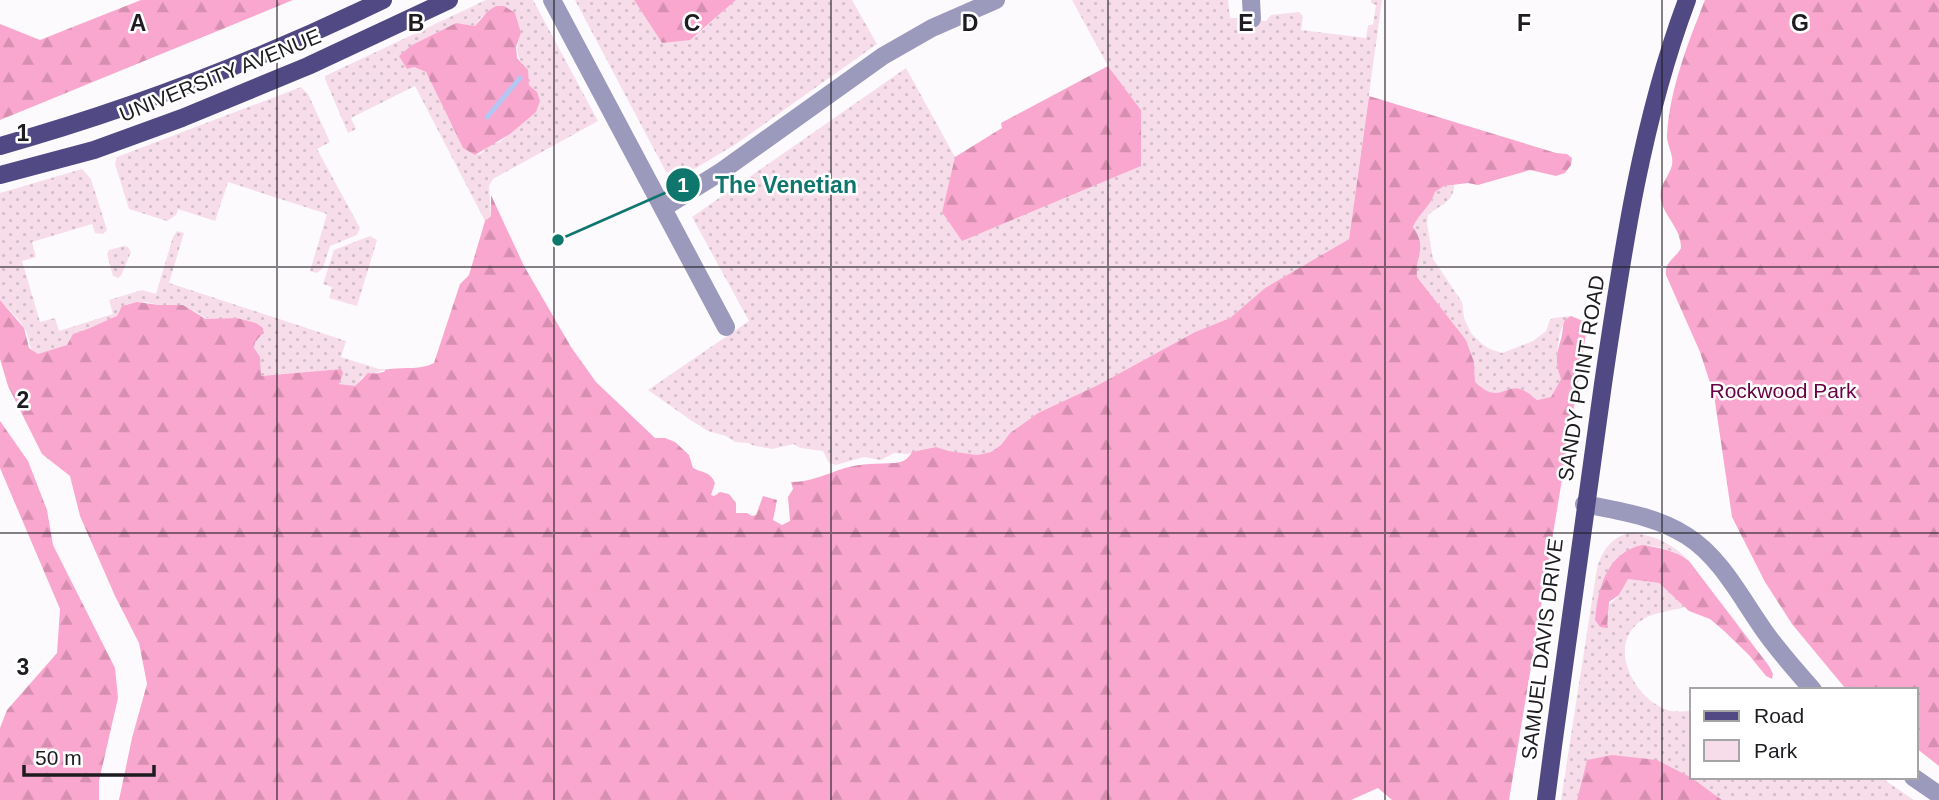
<svg xmlns="http://www.w3.org/2000/svg" width="1939" height="800" viewBox="0 0 1939 800" font-family="Helvetica,sans-serif">
  <style>
    .green { fill: url(#green-dots); fill-rule: evenodd }
    .forest { fill: url(#forest-firs) }
    .lines { fill: none; stroke-linecap: round; stroke-linejoin: round }
    .stream { stroke: #b4c7f3; stroke-width: 5 }
    .minor { stroke: #9b9abc; stroke-width: 18 }
    .major { stroke: #504983; stroke-width: 18 }
    .grid { fill: none; stroke: #1e1b21; stroke-width: 2; stroke-opacity: 0.55 }
    .labels { text-anchor: middle; dominant-baseline: central; stroke-width: 5; stroke-linejoin: round; paint-order: stroke }
    .street-label { font-size: 21px; fill: #1e1b21; stroke: #fff }
    .park-label { font-size: 21px; fill: #670243; stroke: #fff }
    .grid-label { font-size: 23px; text-anchor: middle; font-weight: bold; fill: #1e1b21; stroke: #fff; stroke-width: 5; stroke-linejoin: round; paint-order: stroke }
    .leader { fill: none; stroke: #0f766e; stroke-width: 2.5 }
    .callout-dot { fill: #0f766e; stroke: #fff; stroke-width: 2.5 }
    .mark-label { font-size: 21px; text-anchor: middle; font-weight: bold; fill: #fff }
    .callout-label { font-size: 23px; text-anchor: middle; font-weight: bold; fill: #0f766e; stroke: #fff; stroke-width: 5; stroke-linejoin: round; paint-order: stroke }
  </style>
  <defs>
    <pattern id="green-dots" width="8" height="8" patternUnits="userSpaceOnUse" patternTransform="scale(1.75)"><rect width="8" height="8" fill="#f7dde9"/><path d="M2 2h.1M6 6h.1" fill="none" stroke="#d3bdc8" stroke-width="1.8" stroke-linecap="round"/></pattern>
    <pattern id="forest-firs" width="22" height="20" patternUnits="userSpaceOnUse" patternTransform="scale(1.75)"><rect width="22" height="20" fill="#faa7cf"/><path d="M5 1l3.5 6h-7zM16 11l3.5 6h-7z" fill="#d68fb1"/></pattern>
  </defs>
  <rect width="100%" height="100%" fill="#fcfafd"/>
  <g class="green">
    <path d="M486,0h47l65,121 -105,58 -4,7 2,30 -6,5 -70,-135 -64,32 5,11 -8,4 -23,-54v-3zM482,16l39,17c-11,31 6,24 8,52l8,7 -19,34 -18,16 -10,2 -8,9 -7,2 -12,-7 -37,-76 -12,-5 -2,-22 44,-22 19,3z"/>
    <polygon points="575,0 634,0 662,43 699,33 736,0 852,0 877,44 736,144 681,177 666,172"/>
    <polygon points="1072,0 1228,0 1230,18 1266,21 1271,15 1299,12 1303,16 1301,30 1366,38 1368,26 1373,24 1376,5 1371,3 1371,0 1382,0 1349,239 1265,288 1230,318 1195,332 1098,385 1038,413 1010,433 1001,445 991,452 977,455 949,451 936,447 907,454 894,453 881,460 864,457 836,465 829,463 823,451 800,448 794,444 772,449 755,446 748,443 735,442 726,436 708,431 692,421 648,390 749,321 692,217 906,68 955,157 942,212 1141,110 1108,66"/>
    <polygon points="301,87 308,94 330,142 317,149 360,228 357,235 330,246 323,268 317,273 310,271 327,214 228,182 215,221 178,209 176,215 167,221 129,209 115,164 117,157"/>
    <path d="M82,169l9,10 16,51 -4,4 -8,-1 -3,-9 -60,18 4,15 -14,4 18,61 15,-4 4,13 54,-17 -4,-14 33,-10 14,4 17,-57 4,-6 7,2 -15,50 177,58 -5,16 38,12h9l-26,8 -7,10 -16,-3 2,-15 -81,7 -1,-19 -5,-9 2,-25 -20,-5 -24,3 -29,-16h-24l-13,-3 -19,2 -7,6 -3,6c-11,4 -30,16 -40,17l-10,12 -29,10c-11,-8 -7,-13 -12,-24 -6,-12 -18,-22 -26,-31v-107z"/>
    <path d="M1454,185c0,17 -14,20 -26,30l-1,9 6,35 29,43 2,16 7,15 11,11 8,5 12,4 31,-12 13,-10 4,-11 3,-2 18,-2c-16,9 -15,47 -10,63l-10,18 -14,3c-4,-3 -9,-8 -14,-10 -20,-8 -23,16 -48,-7l-1,-21 -8,-22 -49,-63c-1,-9 2,-15 2,-22 0,-12 -9,-24 -3,-35 6,-11 15,-14 19,-28l9,-6z"/>
    <polygon points="370,236 377,240 357,306 329,298 332,287 323,284 334,250"/>
    <polygon points="124,246 128,247 131,252 121,276 118,278 113,276 107,254 109,250"/>
    <path d="M1630,533c22,1 44,11 59,28 -57,-39 -89,2 -94,59l14,-6c-3,-13 4,-10 10,-19 4,-5 4,-11 9,-16l31,4 26,24c-13,4 -32,5 -43,13 -36,24 -9,77 23,89 8,4 19,2 27,2v66h188l34,23h-192l-30,-22 -105,-18 -10,40h-16l36,-232c5,-17 14,-31 33,-35z"/>
  </g>
  <g class="forest">
    <polygon points="141,0 293,0 0,120 0,24 40,40"/>
    <polygon points="634,0 736,0 690,40 662,43"/>
    <path d="M1705,0h234v766l-23,-18v-58l-71,-2 -53,-64 -27,-42 -33,-65 -18,-122 -14,-43 -34,-77c-2,-13 10,-17 15,-27 0,-20 -16,-30 -20,-48 -3,-15 8,-22 11,-35 2,-11 -6,-21 -5,-31 3,-46 21,-91 38,-134z"/>
    <polygon points="496,6 504,6 515,13 521,33 516,47 517,58 528,70 529,85 537,92 540,101 536,112 510,134 475,155 463,148 426,72 414,67 407,69 399,56 412,45 456,23 475,26 488,11"/>
    <polygon points="1108,66 1141,110 1141,166 962,241 942,212 955,157 1002,128 1001,123"/>
    <path d="M1369,96l187,57 11,1 5,4 -1,7 -6,8 -9,3 -26,-6 -52,15 -10,-2 -24,3 -9,6c-4,14 -16,21 -22,35 15,21 2,29 4,50l49,63 8,22 1,20c25,24 29,0 48,8 5,2 10,7 14,10l14,-3 10,-18c-7,-20 -4,-25 1,-44 2,-9 -1,-14 9,-19l12,5 4,7 -78,472h-117l-14,-12 -27,12h-1232l13,-62 15,-54 -8,-41 -24,-47 -35,-80 -10,-40 -28,-22 -34,-68 -8,-27v-59l24,28 5,20 9,6 29,-9 6,-11c15,-4 29,-12 44,-18l5,-10 15,-4 22,3h24l23,14 31,-1 19,5 7,5v5l-8,9 -1,6 6,9 1,19 80,-7 2,4 -4,11 16,2 13,-13c4,0 8,1 11,0 12,-2 0,-3 11,-4 15,-2 31,1 44,-6l26,-79 9,-9 16,-54 6,-5v-21l33,71 47,81 25,35 59,56h10l10,4 14,13 4,13c9,5 17,3 22,15l-4,12 3,1 6,-4 9,2 7,9v10h11l5,3 4,-1 7,-19 14,4 -4,20 9,5 8,-4 -2,-24 5,-8 -2,-7c19,0 36,-8 54,-14 17,-5 32,-4 50,-5 9,-1 13,-4 17,-11l24,-5 13,4 28,4 14,-3 10,-7 9,-12 28,-20 60,-28 97,-53 35,-14 35,-30 84,-49z"/>
    <polygon points="0,421 28,461 47,510 53,545 115,668 118,698 99,781 99,800 0,800 0,728 7,710 57,653 60,609 0,468"/>
    <path d="M1642,545c19,3 32,5 47,16l80,105 4,8 -1,5 -6,-3 -17,-21 -26,-25 -13,-11 -21,-8 -30,-28 -31,-4 -9,16 -10,7 -2,26 -7,-1 -5,-7c3,-33 12,-67 47,-75z"/>
    <polygon points="1612,755 1657,760 1692,778 1722,800 1577,800 1587,760"/>
  </g>
  <g class="lines">
    <polyline class="stream" points="487,117 520,78"/>
    <g class="minor">
      <polyline points="552,0 726,327"/>
      <polyline points="1251,0 1252,19"/>
      <polyline points="663,208 719,173 883,56 932,28 996,0"/>
      <path d="M1584,504c35,7 72,12 103,32 36,23 56,66 81,100 14,19 29,36 45,54"/>
      <polyline points="1913,777 1939,795"/>
    </g>
    <g class="major">
      <path d="M0,146c132,-37 259,-86 383,-146"/>
      <polyline points="0,175 94,150 182,118 308,66 449,0"/>
      <path d="M1546,800c18,-139 37,-278 57,-416 19,-129 38,-262 84,-384"/>
    </g>
  </g>
  <path class="grid" d="M277,0v800M554,0v800M831,0v800M1108,0v800M1385,0v800M1662,0v800M0,267h1939M0,533h1939"/>
  <g class="labels">
    <g class="street-label">
      <text transform="translate(220 75) rotate(-22)">UNIVERSITY AVENUE</text>
      <text transform="translate(1581 378) rotate(-81)">SANDY POINT ROAD</text>
      <text transform="translate(1542 649) rotate(-83)">SAMUEL DAVIS DRIVE</text>
    </g>
    <g class="park-label">
      <text x="1783" y="390">Rockwood Park</text>
    </g>
  </g>
  <g class="grid-label">
    <text x="138" y="31">A</text>
    <text x="416" y="31">B</text>
    <text x="692" y="31">C</text>
    <text x="970" y="31">D</text>
    <text x="1246" y="31">E</text>
    <text x="1524" y="31">F</text>
    <text x="1800" y="31">G</text>
    <text x="23" y="141">1</text>
    <text x="23" y="408">2</text>
    <text x="23" y="675">3</text>
  </g>
  <path class="leader" d="M558 240L683 185"/>
  <g class="callout-dot">
    <circle cx="558" cy="240" r="7"/>
    <circle cx="683" cy="185" r="18"/>
  </g>
  <g class="mark-label">
    <text x="683" y="192">1</text>
  </g>
  <g class="callout-label">
    <text x="786" y="193">The Venetian</text>
  </g>
  <rect x="1690" y="688" width="228" height="91" fill="#ffffff" stroke="#a5a4a6" stroke-width="2"/>
  <rect x="1704" y="711" width="35" height="10" fill="#504983" stroke="#a5a4a6" stroke-width="2"/>
  <text x="1754" y="723" font-size="21" fill="#1e1b21">Road</text>
  <rect x="1704" y="740" width="35" height="21" fill="#f7dde9" stroke="#a5a4a6" stroke-width="2"/>
  <text x="1754" y="758" font-size="21" fill="#1e1b21">Park</text>
  <path d="M24 765v10h130v-10" fill="none" stroke="#1e1b21" stroke-width="3.5"/>
  <text x="35" y="765" font-size="21" fill="#1e1b21" stroke="#ffffff" stroke-width="5" paint-order="stroke">50 m</text>
</svg>
